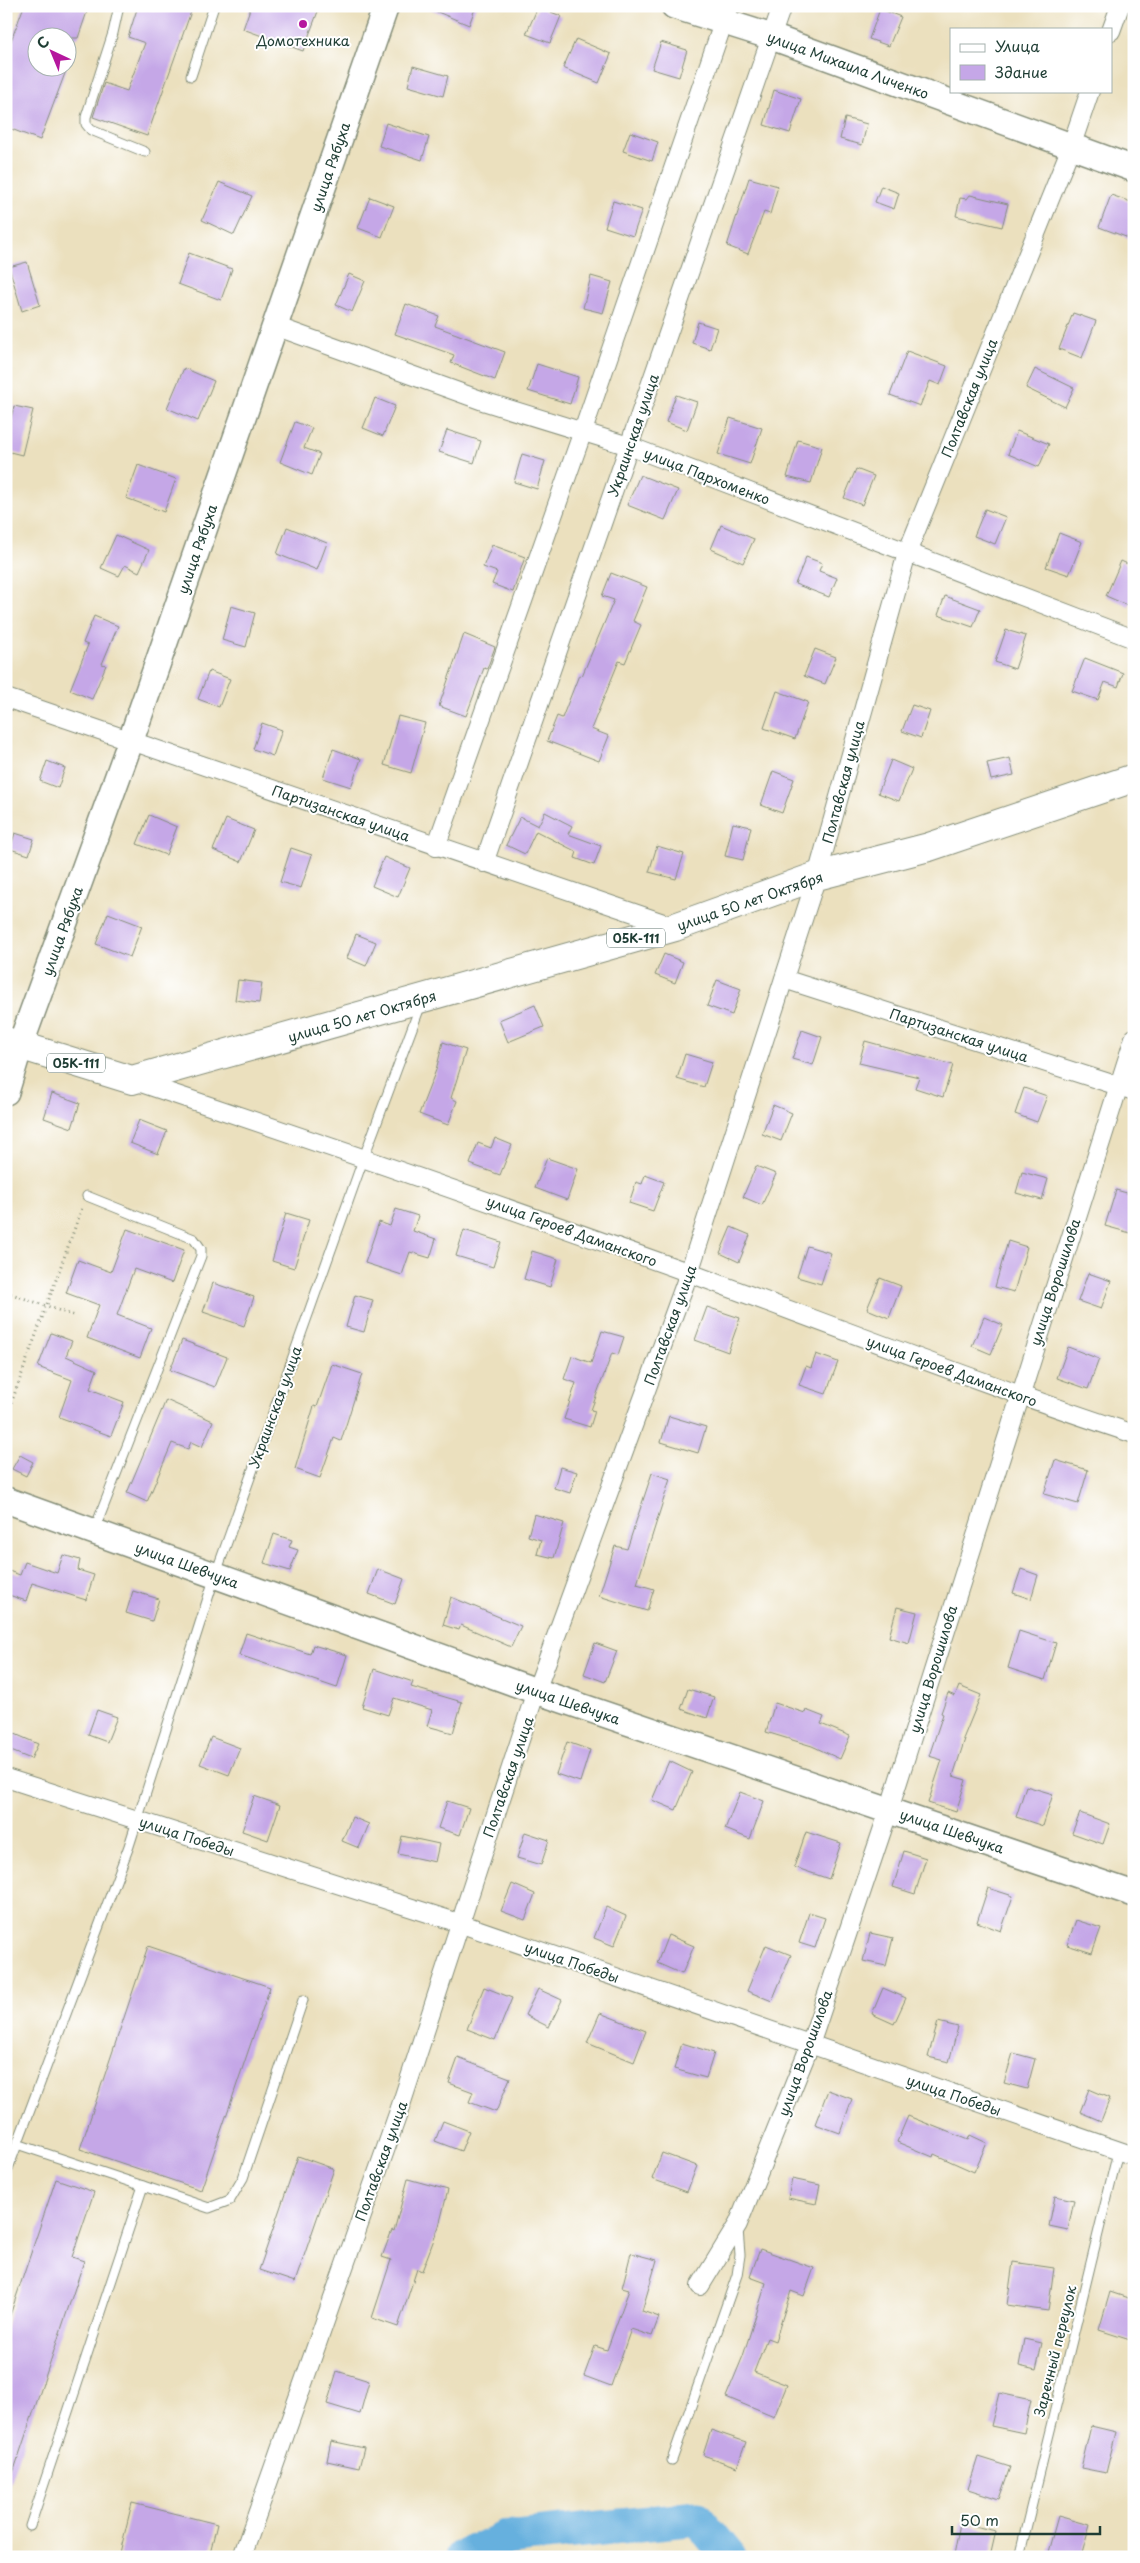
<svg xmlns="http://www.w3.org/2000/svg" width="1140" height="2563" viewBox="0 0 1140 2563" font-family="'Playpen Sans',sans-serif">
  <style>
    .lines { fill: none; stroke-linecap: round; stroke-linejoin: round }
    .river { stroke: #66b0de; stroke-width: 35 }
    .building { fill: #c5a7e7 }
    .lane-casing { stroke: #858e79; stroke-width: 11 }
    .street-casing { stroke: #858e79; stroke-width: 20 }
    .secondary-casing { stroke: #858e79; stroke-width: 28 }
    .primary-casing { stroke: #858e79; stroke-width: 30 }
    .path { stroke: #858e79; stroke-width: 3; stroke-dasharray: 1 4; stroke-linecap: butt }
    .lane { stroke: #fff; stroke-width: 9 }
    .street { stroke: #fff; stroke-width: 18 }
    .secondary { stroke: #fff; stroke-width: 25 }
    .primary { stroke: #fff; stroke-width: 28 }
    .poi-dot { fill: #b5179e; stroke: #fff; stroke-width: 2 }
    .labels { text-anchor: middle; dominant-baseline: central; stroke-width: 4; stroke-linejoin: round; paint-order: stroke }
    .shield { fill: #fff; stroke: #627771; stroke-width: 1 }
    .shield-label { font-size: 12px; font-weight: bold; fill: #1f3d34 }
    .poi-label { font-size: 14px; fill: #1f3d34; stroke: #fff }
    .street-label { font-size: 14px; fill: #1f3d34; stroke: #fff }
  </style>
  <rect width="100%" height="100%" fill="#fff"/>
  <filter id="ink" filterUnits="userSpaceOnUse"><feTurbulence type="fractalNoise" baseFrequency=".02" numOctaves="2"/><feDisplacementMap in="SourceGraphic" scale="10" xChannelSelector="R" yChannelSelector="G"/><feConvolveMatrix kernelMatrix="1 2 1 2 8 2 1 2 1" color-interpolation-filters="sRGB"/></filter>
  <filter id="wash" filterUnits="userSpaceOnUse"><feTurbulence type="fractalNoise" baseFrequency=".0096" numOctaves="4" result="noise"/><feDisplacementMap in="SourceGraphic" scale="20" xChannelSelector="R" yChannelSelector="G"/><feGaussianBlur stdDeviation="1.12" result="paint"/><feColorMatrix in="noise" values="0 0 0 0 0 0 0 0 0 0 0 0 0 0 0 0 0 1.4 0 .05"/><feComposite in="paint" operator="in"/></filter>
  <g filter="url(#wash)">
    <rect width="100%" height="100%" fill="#ebe0be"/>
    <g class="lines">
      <polyline class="river" points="463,2557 506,2538 697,2518 729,2557"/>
    </g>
    <g id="blocks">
      <g class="building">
        <polygon points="24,6 89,6 78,38 38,38 38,68 67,68 40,140 6,127 6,54"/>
        <polygon points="138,6 158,11 159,6 193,6 147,136 93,117 104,83 127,91 145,43 128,37"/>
        <polygon points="251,6 320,6 303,51 243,29"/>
        <polygon points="423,6 476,6 469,25"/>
        <polygon points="538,7 561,16 550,43 526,34"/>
        <polygon points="880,9 901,17 889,46 869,39"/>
        <polygon points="576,39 611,54 599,83 563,68"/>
        <polygon points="661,42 687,50 679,77 652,69"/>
        <polygon points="413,66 448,76 443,96 408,86"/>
        <polygon points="774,90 801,99 790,133 764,125"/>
        <polygon points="845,118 867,124 862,145 840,139"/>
        <polygon points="386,123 429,137 422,160 379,146"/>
        <polygon points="630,132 658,142 652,161 623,151"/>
        <polygon points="749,178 778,186 770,214 764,212 748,254 727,246"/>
        <polygon points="219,182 252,196 234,235 202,220"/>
        <polygon points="881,186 899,193 894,209 875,202"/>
        <polygon points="970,195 1008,204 1002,227 956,216 960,198 967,199"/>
        <polygon points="1111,195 1134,203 1134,240 1099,227"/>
        <polygon points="370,197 394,206 382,237 358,228"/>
        <polygon points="613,201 642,210 633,236 605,227"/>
        <polygon points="189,253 232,269 221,300 178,284"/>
        <polygon points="27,262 40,305 22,311 9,267"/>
        <polygon points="349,274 365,281 352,312 336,305"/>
        <polygon points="591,276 612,282 603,313 583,308"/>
        <polygon points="406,304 439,316 435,326 505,352 495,380 451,363 454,355 395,334"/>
        <polygon points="1073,313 1096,321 1082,358 1059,349"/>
        <polygon points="698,322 717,328 710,349 692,343"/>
        <polygon points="907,351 947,366 940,385 930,381 920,406 890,395"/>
        <polygon points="537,364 578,377 570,404 528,391"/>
        <polygon points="184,368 214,381 198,421 167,408"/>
        <polygon points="1035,369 1074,388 1065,407 1026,388"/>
        <polygon points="676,395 697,402 687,430 666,422"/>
        <polygon points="375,398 395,406 383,436 363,428"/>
        <polygon points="14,406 33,410 22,455 6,451 6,437"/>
        <polygon points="730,418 762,428 750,464 718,454"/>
        <polygon points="295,422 312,428 304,448 320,454 312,475 280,462"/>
        <polygon points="447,430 481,441 474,463 439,452"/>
        <polygon points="1017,431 1049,444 1039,467 1008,454"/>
        <polygon points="798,440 822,447 811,483 787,477"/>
        <polygon points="522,454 545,461 537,489 514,482"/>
        <polygon points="138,465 176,479 164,512 126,498"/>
        <polygon points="856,469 874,476 862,505 844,498"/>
        <polygon points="640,475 678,490 665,520 627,505"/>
        <polygon points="985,509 1006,517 995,544 974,536"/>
        <polygon points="721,525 754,539 743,563 711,549"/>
        <polygon points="287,527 327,543 317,570 277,554"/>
        <polygon points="1059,533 1082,542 1069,575 1046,567"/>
        <polygon points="116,535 149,550 139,572 125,565 119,576 101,568"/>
        <polygon points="492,545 525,557 513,592 492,584 497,572 483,567"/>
        <polygon points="806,557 822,563 819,571 837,578 829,597 795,584"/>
        <polygon points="1121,561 1134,567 1134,596 1129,606 1106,596"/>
        <polygon points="611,573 647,587 633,621 641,625 625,663 619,661 591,729 609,736 599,761 547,741 557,716 562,718 579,675 582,676 614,600 602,596"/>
        <polygon points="945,596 980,609 973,627 938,615"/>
        <polygon points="231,606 255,613 246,647 222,640"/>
        <polygon points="94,616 118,626 102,664 106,665 92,699 70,690 88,645 83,643"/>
        <polygon points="1006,630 1026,636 1015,669 995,662"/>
        <polygon points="464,634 495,647 487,669 484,668 466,716 439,706"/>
        <polygon points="815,649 836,657 825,684 804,676"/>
        <polygon points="1085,658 1123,673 1118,687 1105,682 1098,700 1072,691"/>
        <polygon points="209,671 230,679 219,707 198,699"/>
        <polygon points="777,691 808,702 795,739 764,728"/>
        <polygon points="912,705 930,711 921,738 902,731"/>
        <polygon points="398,716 425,723 411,773 384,765"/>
        <polygon points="262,723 282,730 273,756 253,749"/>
        <polygon points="333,749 361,759 351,787 323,778"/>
        <polygon points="1010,758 1014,775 991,780 987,763"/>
        <polygon points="891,760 912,769 899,801 878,793"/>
        <polygon points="47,761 65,768 58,788 40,781"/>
        <polygon points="773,771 794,779 782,813 761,805"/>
        <polygon points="545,812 572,826 568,834 601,846 594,865 575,858 577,852 536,831 525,854 506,845 520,817 538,826"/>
        <polygon points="149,815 177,827 166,855 137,844"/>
        <polygon points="226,819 254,830 241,862 213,850"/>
        <polygon points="733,823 751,827 743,860 725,856"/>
        <polygon points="15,833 34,839 29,855 10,849"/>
        <polygon points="657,846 684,854 676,879 649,872"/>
        <polygon points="291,848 312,855 301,888 280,882"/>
        <polygon points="384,857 410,868 398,897 372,886"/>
        <polygon points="108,913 142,926 130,957 96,944"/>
        <polygon points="356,934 376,942 366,966 347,958"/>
        <polygon points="664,954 683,962 675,983 655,975"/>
        <polygon points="238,980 262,983 259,1003 235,1000"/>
        <polygon points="717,980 741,989 732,1015 707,1006"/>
        <polygon points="535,1005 544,1027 508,1042 499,1020"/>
        <polygon points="802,1030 822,1037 813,1065 792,1059"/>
        <polygon points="865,1041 953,1065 943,1097 915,1088 919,1077 859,1063"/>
        <polygon points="443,1042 466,1050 451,1098 457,1101 448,1125 419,1114 436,1070"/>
        <polygon points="685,1054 712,1062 704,1087 677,1079"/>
        <polygon points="1024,1088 1047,1096 1037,1122 1015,1114"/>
        <polygon points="52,1093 80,1103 72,1128 44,1118"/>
        <polygon points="773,1105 792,1113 781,1141 762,1134"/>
        <polygon points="139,1120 167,1131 158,1154 130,1143"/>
        <polygon points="495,1138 512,1145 500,1175 470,1164 478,1143 491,1148"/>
        <polygon points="547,1158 578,1169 567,1200 535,1188"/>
        <polygon points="756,1166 776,1174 762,1205 743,1197"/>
        <polygon points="1022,1172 1048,1179 1042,1200 1016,1193"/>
        <polygon points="645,1175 664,1182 653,1211 629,1203 636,1182 642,1184"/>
        <polygon points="1116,1190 1134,1195 1134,1234 1105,1226"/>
        <polygon points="396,1209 418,1216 413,1231 436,1239 430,1258 410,1252 402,1275 365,1263 379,1222 390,1226"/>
        <polygon points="286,1213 309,1220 294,1268 272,1261"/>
        <polygon points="731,1227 750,1235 739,1262 720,1253"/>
        <polygon points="127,1229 184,1250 172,1283 134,1269 117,1315 151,1328 140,1358 87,1338 99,1305 66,1293 78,1260 111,1272"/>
        <polygon points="464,1230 501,1242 493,1267 456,1256"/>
        <polygon points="1008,1241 1027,1247 1014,1292 995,1287"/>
        <polygon points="807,1246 831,1253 821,1284 797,1277"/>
        <polygon points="532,1251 558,1259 550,1287 524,1279"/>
        <polygon points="1088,1273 1111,1281 1101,1309 1078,1301"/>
        <polygon points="880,1278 901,1286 889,1318 867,1309"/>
        <polygon points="213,1283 254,1297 244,1326 203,1312"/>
        <polygon points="355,1295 373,1300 364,1332 346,1327"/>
        <polygon points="707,1307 740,1318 728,1352 695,1340"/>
        <polygon points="984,1317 1003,1325 991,1354 972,1346"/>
        <polygon points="602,1331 624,1337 618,1355 612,1353 591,1410 595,1411 590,1427 564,1419 576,1383 564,1379 572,1356 591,1363"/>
        <polygon points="51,1333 72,1341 66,1356 97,1370 90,1389 124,1402 111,1436 59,1417 72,1380 38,1367"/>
        <polygon points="182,1340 227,1357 215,1387 170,1370"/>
        <polygon points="1068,1347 1099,1359 1088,1389 1057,1378"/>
        <polygon points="816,1354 838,1362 826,1394 799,1385 806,1366 811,1368"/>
        <polygon points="332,1364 362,1374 341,1441 334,1438 320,1478 295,1469 314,1406 317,1407"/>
        <polygon points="166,1400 213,1421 202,1447 191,1442 188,1449 172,1443 147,1502 127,1493"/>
        <polygon points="669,1416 706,1427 698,1453 661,1442"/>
        <polygon points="20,1455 33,1462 26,1476 12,1469"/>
        <polygon points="1055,1460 1088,1470 1078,1504 1044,1494"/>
        <polygon points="560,1467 577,1472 570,1493 554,1488"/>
        <polygon points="652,1473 670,1479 637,1584 654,1589 647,1611 599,1596 615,1546 627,1549"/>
        <polygon points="534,1514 564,1523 554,1558 537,1554 541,1540 528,1536"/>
        <polygon points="274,1534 292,1540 289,1547 298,1550 290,1571 264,1563"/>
        <polygon points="63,1555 80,1560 78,1570 94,1575 86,1600 32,1583 26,1601 6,1594 6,1570 20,1575 25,1562 57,1573"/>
        <polygon points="378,1569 404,1579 395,1604 369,1594"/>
        <polygon points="1021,1569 1038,1575 1031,1599 1013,1593"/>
        <polygon points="133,1591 159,1599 152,1621 126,1613"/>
        <polygon points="451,1597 521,1626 511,1647 461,1625 459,1630 443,1625"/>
        <polygon points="897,1607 917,1612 909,1643 889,1637"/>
        <polygon points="1019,1631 1056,1643 1045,1680 1008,1668"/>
        <polygon points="246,1633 310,1654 313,1645 347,1655 337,1688 239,1655"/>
        <polygon points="595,1643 617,1651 605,1682 584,1674"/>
        <polygon points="374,1669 413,1682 411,1687 462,1702 453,1733 427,1726 432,1710 394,1698 388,1715 362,1707"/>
        <polygon points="959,1686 981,1695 963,1739 965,1739 953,1776 966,1780 956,1812 928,1803 942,1760 929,1756 943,1714 941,1713 948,1693 955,1696"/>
        <polygon points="688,1689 714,1697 707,1718 681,1709"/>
        <polygon points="775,1703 805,1713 806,1710 824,1717 821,1724 850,1736 840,1759 812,1746 766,1732"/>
        <polygon points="97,1710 117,1717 107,1742 88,1735"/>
        <polygon points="6,1730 38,1744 31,1759 6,1749"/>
        <polygon points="211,1737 240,1748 229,1775 200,1764"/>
        <polygon points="567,1742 590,1750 580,1782 556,1774"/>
        <polygon points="669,1761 692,1772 676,1810 652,1800"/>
        <polygon points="1026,1786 1053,1794 1043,1826 1016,1817"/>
        <polygon points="740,1792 764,1801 750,1839 725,1829"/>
        <polygon points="254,1796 280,1805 268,1840 242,1831"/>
        <polygon points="447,1801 469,1808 460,1835 438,1828"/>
        <polygon points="1080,1813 1110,1824 1103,1844 1072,1833"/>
        <polygon points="352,1817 369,1824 359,1848 342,1841"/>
        <polygon points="525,1832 549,1840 541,1865 517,1858"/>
        <polygon points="806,1832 841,1843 829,1879 794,1867"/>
        <polygon points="402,1836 439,1844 435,1862 398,1854"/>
        <polygon points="904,1851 926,1858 915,1894 893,1887"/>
        <polygon points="512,1884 535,1894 525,1920 501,1911"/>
        <polygon points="988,1888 1013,1896 1001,1931 977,1922"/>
        <polygon points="606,1907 626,1916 614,1946 594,1938"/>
        <polygon points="809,1913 825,1918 815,1948 799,1943"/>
        <polygon points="1076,1920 1101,1928 1092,1953 1067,1945"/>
        <polygon points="870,1933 893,1938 886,1966 863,1961"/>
        <polygon points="668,1935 694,1946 682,1974 657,1963"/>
        <polygon points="766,1945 791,1955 772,2001 747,1991"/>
        <polygon points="148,1946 270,1987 201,2190 80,2149"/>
        <polygon points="484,1987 512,1998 495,2040 467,2029"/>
        <polygon points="883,1988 906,1998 894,2024 872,2014"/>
        <polygon points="538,1989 562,2000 549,2027 525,2015"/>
        <polygon points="600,2013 646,2031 634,2062 587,2043"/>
        <polygon points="938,2022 958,2027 949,2062 928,2057"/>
        <polygon points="682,2043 714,2053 706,2078 674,2069"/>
        <polygon points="1013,2053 1035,2059 1027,2089 1004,2083"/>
        <polygon points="458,2058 510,2078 496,2112 469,2102 473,2092 449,2083"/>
        <polygon points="1089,2089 1110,2098 1101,2121 1080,2112"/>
        <polygon points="828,2090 852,2099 840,2133 815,2124"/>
        <polygon points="908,2116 968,2140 970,2135 987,2143 974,2172 934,2154 933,2157 897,2142"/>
        <polygon points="443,2121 469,2131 461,2151 435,2141"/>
        <polygon points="662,2153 697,2166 687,2192 652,2179"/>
        <polygon points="298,2156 334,2169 295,2282 259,2270"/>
        <polygon points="56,2179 94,2192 72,2257 84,2261 9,2485 6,2485 6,2327"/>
        <polygon points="408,2179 448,2190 439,2226 422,2271 417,2269 398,2327 372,2318 391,2260 382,2257 392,2230 394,2231"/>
        <polygon points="792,2179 820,2185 816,2204 788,2198"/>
        <polygon points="1055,2196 1074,2200 1068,2230 1049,2226"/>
        <polygon points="760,2249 814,2268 804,2296 791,2291 775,2341 767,2338 754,2372 787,2385 774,2417 726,2397 743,2356 766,2283 750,2277"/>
        <polygon points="631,2253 657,2260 642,2311 659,2317 652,2336 631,2329 611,2386 584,2376 595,2346 607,2350 629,2290 622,2288"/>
        <polygon points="1013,2262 1054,2268 1048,2311 1007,2305"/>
        <polygon points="1110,2292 1134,2300 1134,2326 1130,2340 1099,2330"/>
        <polygon points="1024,2339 1042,2343 1036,2370 1019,2366"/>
        <polygon points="337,2371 369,2381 360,2414 327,2404"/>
        <polygon points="999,2393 1031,2400 1024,2433 991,2426"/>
        <polygon points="1091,2426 1116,2432 1106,2473 1081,2468"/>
        <polygon points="711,2430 746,2442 737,2467 703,2455"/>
        <polygon points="331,2441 364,2448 359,2468 327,2461"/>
        <polygon points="978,2457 1010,2467 999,2499 968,2489"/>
        <polygon points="132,2503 217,2524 209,2557 119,2557"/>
        <polygon points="1058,2516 1090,2525 1081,2557 1066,2557 1048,2552"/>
        <polygon points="960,2523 996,2531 990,2557 954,2555"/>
      </g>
    </g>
  </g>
  <g filter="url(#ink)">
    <use href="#blocks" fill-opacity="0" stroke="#858e79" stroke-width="1"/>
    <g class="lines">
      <g class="lane-casing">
        <g id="lane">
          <polyline points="119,6 113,33 86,117 86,124 91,130 145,152"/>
          <polyline points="191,76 214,6"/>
          <polyline points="87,1196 194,1239 201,1249 201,1256 94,1531"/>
          <polyline points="17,2144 209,2208 230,2200 243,2178 303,2000"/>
          <polyline points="6,2174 129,1846 215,1576 364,1157 421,1004"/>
          <polyline points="672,2460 737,2275 740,2255 738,2229"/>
          <polyline points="30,2526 143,2186"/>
          <polyline points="1019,2557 1118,2152"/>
        </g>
      </g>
      <g class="street-casing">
        <g id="street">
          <polyline points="1111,31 1120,6"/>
          <polyline points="275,326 486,402 629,446 1134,639"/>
          <polyline points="6,698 675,927"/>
          <polyline points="436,847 583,431 729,6"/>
          <polyline points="484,863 782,6"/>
          <polyline points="784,979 1134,1091"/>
          <path d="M132,1080c186,62 371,126 555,192 149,55 296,112 447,162"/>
          <polyline points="6,1778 459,1923 1134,2156"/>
          <polyline points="700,2286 738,2224 810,2045 889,1810 1134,1038"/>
          <polyline points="242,2557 400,2108 536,1691 689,1273 817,876 907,553 1071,147 1090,91"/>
        </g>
      </g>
      <g class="secondary-casing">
        <g id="secondary">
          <polyline points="674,6 772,37 1134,169"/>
          <polyline points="6,1092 20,1046 131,740 386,6"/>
          <polyline points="6,1500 536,1691 1134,1894"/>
        </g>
      </g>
      <g class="primary-casing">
        <polyline id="primary" points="6,1041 132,1080 675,927 817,876 929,847 1134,778"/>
      </g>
      <g class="path">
        <polyline points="6,1292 75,1316"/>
        <polyline points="8,1412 82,1208"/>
      </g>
      <use href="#lane" class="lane"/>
      <use href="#street" class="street"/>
      <use href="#secondary" class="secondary"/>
      <use href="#primary" class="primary"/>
    </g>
  </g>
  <circle class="poi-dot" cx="303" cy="24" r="5"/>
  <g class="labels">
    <g class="shield">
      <rect x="607" y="928.5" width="58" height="19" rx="4"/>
      <rect x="47" y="1053.5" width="58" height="19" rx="4"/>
    </g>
    <g class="shield-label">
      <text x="636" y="938">05К-111</text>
      <text x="76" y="1063">05К-111</text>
    </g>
    <g class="poi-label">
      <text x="303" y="40">Домотехника</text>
    </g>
    <g class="street-label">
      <text transform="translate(848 65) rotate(20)">улица Михаила Личенко</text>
      <text transform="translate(330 167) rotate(-71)">улица Рябуха</text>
      <text transform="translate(969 398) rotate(-68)">Полтавская улица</text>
      <text transform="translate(633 435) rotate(-71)">Украинская улица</text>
      <text transform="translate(707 476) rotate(21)">улица Пархоменко</text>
      <text transform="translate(197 549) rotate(-71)">улица Рябуха</text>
      <text transform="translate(843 782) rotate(-75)">Полтавская улица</text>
      <text transform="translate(341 813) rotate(19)">Партизанская улица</text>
      <text transform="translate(750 901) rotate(-19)">улица 50 лет Октября</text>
      <text transform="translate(62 931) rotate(-70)">улица Рябуха</text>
      <text transform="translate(362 1016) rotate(-16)">улица 50 лет Октября</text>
      <text transform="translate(959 1035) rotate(18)">Партизанская улица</text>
      <text transform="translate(572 1231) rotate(20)">улица Героев Даманского</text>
      <text transform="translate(1055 1282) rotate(-72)">улица Ворошилова</text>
      <text transform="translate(670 1325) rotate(-70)">Полтавская улица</text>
      <text transform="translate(952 1371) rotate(20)">улица Героев Даманского</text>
      <text transform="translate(275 1407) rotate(-70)">Украинская улица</text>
      <text transform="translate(187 1565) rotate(20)">улица Шевчука</text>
      <text transform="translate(933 1669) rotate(-73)">улица Ворошилова</text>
      <text transform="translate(568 1702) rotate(19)">улица Шевчука</text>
      <text transform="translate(508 1777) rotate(-71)">Полтавская улица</text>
      <text transform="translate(952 1831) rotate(19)">улица Шевчука</text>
      <text transform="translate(187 1836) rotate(18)">улица Победы</text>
      <text transform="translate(572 1962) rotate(19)">улица Победы</text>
      <text transform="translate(805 2053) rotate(-70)">улица Ворошилова</text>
      <text transform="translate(954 2095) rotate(19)">улица Победы</text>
      <text transform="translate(381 2161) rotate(-70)">Полтавская улица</text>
      <text transform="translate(1055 2351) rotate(-76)">Заречный переулок</text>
    </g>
  </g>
  <rect width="1140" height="2563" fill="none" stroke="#fff" stroke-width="25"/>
  <rect x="950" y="28" width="162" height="65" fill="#ffffff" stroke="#a5b1ae"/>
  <rect x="960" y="44" width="25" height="8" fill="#ffffff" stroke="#a5b1ae"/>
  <text x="995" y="52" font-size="15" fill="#1f3d34">Улица</text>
  <rect x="960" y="65" width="25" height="15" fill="#c5a7e7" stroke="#a5b1ae"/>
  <text x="995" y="78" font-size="15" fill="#1f3d34">Здание</text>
  <g transform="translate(52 52) rotate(316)"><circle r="24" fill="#ffffff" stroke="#a5b1ae"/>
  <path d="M0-4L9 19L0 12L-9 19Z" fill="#b5179e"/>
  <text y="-8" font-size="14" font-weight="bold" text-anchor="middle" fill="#1f3d34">С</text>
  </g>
  <path d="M952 2526v8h148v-8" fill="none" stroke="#1f3d34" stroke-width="2.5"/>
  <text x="960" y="2526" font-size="15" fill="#1f3d34" stroke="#ffffff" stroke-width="4" paint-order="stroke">50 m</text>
</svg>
